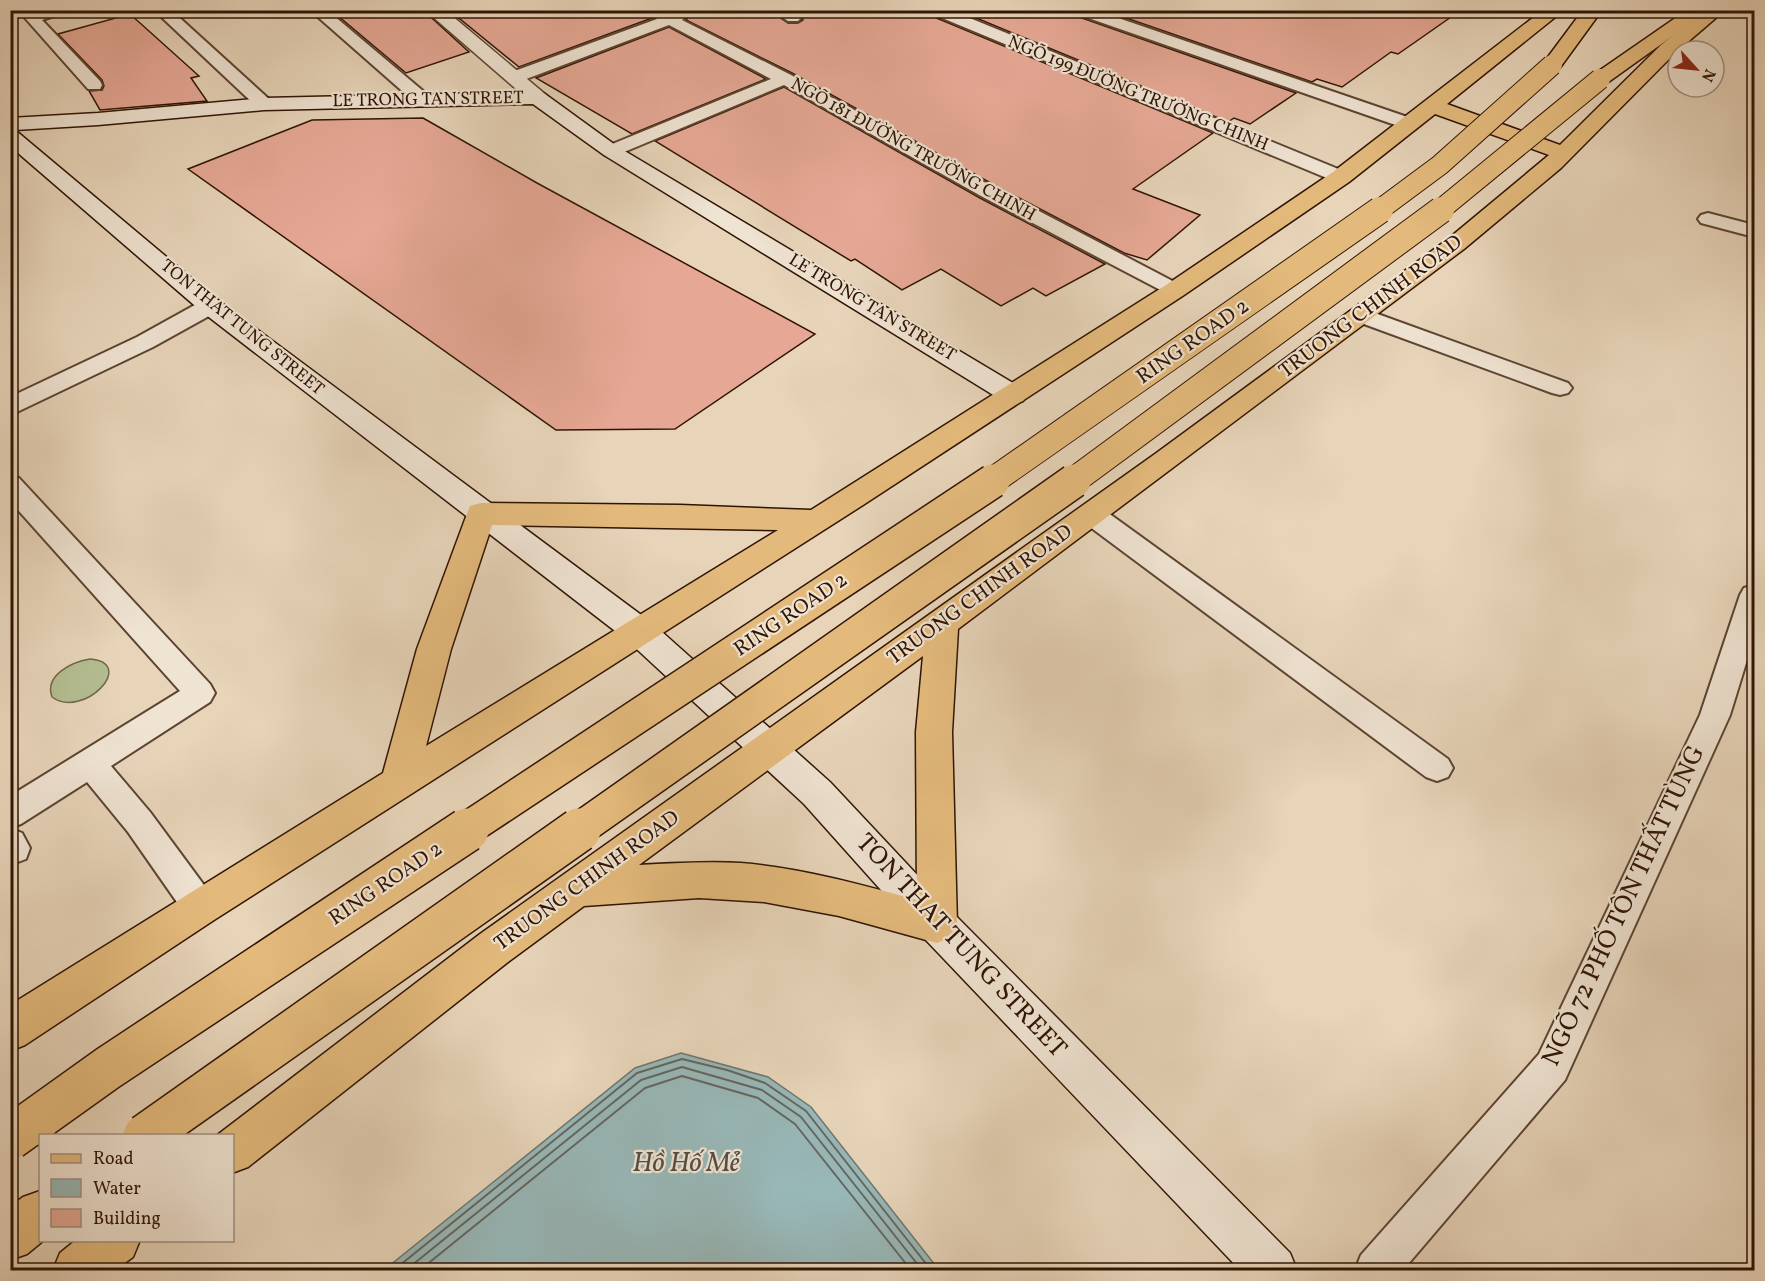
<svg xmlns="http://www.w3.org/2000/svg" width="1765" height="1281" viewBox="0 0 1765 1281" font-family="Vollkorn,serif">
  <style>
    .green { fill: #b3bd91; stroke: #71684a; stroke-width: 1.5 }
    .water { fill: #98b7b7; stroke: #6e766f; stroke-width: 1.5 }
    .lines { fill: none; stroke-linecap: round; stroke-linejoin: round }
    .shore { stroke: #64665e; stroke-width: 2 }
    .building { fill: #e6a895; stroke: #2f1404; stroke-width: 1.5 }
    .service-casing { stroke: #5d4431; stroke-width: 4 }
    .minor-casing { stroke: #5d4431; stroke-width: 3 }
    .secondary-casing { stroke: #2f1404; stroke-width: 3 }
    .primary-casing { stroke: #2f1404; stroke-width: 3 }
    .trunk-casing { stroke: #2f1404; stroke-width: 3 }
    .service { fill: #efe3d2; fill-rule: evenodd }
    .minor { fill: #efe3d2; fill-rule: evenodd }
    .secondary { fill: #efe3d2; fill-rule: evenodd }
    .primary { fill: #e4ba7c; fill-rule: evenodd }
    .trunk { fill: #e4ba7c; fill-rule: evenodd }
    .trunk-bridge-far3-casing { stroke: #2f1404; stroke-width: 22; stroke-linecap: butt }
    .trunk-bridge-far2-casing { stroke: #2f1404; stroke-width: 28; stroke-linecap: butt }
    .trunk-bridge-far1-casing { stroke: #2f1404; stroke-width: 36; stroke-linecap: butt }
    .trunk-bridge-casing { stroke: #2f1404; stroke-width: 46; stroke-linecap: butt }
    .trunk-bridge-far3 { stroke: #e4ba7c; stroke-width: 20 }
    .trunk-bridge-far2 { stroke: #e4ba7c; stroke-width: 26 }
    .trunk-bridge-far1 { stroke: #e4ba7c; stroke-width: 33 }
    .trunk-bridge { stroke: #e4ba7c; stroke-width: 43 }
    .labels { text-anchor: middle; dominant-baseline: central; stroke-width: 4.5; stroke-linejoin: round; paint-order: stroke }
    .far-street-label { font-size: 18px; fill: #2f1404; stroke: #efe3d2 }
    .street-label { font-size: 21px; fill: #2f1404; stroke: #efe3d2 }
    .near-street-label { font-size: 26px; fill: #2f1404; stroke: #efe3d2 }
    .near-water-label { font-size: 27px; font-style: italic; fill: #544d43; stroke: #efe3d2 }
  </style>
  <rect width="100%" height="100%" fill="#e7d4b9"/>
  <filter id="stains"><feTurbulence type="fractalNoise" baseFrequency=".00333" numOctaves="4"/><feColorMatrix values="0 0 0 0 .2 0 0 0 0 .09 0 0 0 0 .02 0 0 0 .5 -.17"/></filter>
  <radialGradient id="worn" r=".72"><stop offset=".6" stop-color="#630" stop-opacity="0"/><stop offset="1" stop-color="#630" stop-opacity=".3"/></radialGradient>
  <path class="green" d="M90,659c48,4 -7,61 -38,38 -8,-22 20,-35 38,-38z"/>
  <polygon class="water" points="681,1053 768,1077 811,1107 939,1270 384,1270 635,1068"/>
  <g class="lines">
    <g class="shore">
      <polyline points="394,1270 637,1073 682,1059 727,1070 765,1083 806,1111 931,1270"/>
      <polyline points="406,1270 641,1080 682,1067 762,1090 801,1117 922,1270"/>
      <polyline points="420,1270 645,1088 682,1076 758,1098 795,1124 911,1270"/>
    </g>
  </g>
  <g class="building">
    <polygon points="331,10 423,10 469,52 406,73"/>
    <polygon points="449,10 642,10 652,18 519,67"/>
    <polygon points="684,10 769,10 788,23 798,23 803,20 802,16 795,10 926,10 929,15 1213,133 1133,189 1200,215 1147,260 1124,253 996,186 792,73 686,20 689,16"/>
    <polygon points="957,10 1070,10 1073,15 1296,93 1250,124 1234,118 1228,122"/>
    <polygon points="1103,10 1461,10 1398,54 1391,52 1342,87 1317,79 1312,82"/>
    <polygon points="130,14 199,76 191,78 207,101 100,110 89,91 102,90 104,86 102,80 58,34"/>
    <polygon points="669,27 766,79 632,134 536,78"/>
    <polygon points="784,87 980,198 1105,264 1046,296 1033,288 1001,306 941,269 902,290 855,259 851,261 655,141"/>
    <polygon points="423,118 537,183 815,334 675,429 556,430 188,169 312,120"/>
  </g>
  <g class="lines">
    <g class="service-casing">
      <g id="service">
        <polygon points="18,10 65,10 63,13 42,20 100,81 102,85 100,89 88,89"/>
        <polygon points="154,10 171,10 270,100 273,104 270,108 258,108"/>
        <polygon points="310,10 327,10 429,96 432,100 429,104 417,104"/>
        <polygon points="644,10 664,10 670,14 679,11 684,13 687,16 682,20 791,75 995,188 1182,286 1186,290 1182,294 1175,296 1168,294 981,196 784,85 617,155 605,155 602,151 605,147 771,79 669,25 521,81 509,81 507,77 509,73 657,19"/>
        <polygon points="771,10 791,10 801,18 798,21 788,21"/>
        <polygon points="928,10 950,10 1348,173 1350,177 1348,181 1334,181 930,13"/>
        <polygon points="1072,10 1095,10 1416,120 1419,124 1416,128 1404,128 1074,13"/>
        <polygon points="1746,10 1754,10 1754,15 1749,14"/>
        <polygon points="1708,213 1754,225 1754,237 1701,223 1698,219 1701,215"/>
        <polygon points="210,300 218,301 221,306 218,311 153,347 19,411 10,414 10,397 137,337 202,301"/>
        <polygon points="1361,308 1568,383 1572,388 1568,393 1560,395 1552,393 1353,320 1350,315 1353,310"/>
        <polygon points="10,475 19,478 210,684 215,693 210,702 111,766 150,812 212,896 217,907 212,918 200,923 188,918 128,832 87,782 21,824 10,828 10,796 180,691 10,501"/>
        <polygon points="1091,505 1100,507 1448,759 1453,768 1448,777 1437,781 1426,777 1082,521 1078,514 1082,507"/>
        <polygon points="1754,585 1754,637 1730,715 1565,1080 1403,1270 1355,1270 1361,1255 1539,1054 1700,715 1740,595 1744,588"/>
        <polygon points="10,828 22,833 30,848 26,859 10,865"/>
      </g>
    </g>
    <g class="minor-casing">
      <polygon id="minor" points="425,10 445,10 545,94 548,98 545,102 531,102"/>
    </g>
    <g class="secondary-casing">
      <polygon id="secondary" points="538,92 545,94 618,147 1023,389 1027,395 1023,401 1013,404 1003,401 604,155 533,104 264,110 98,125 15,130 219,301 652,623 830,782 951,911 1290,1253 1297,1270 1240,1270 923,937 804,804 628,641 201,311 10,146 10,118 98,113 264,98"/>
    </g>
    <g class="primary-casing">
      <g id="primary">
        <path d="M1543,10h21l-117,94 113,41 101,-100 43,-35h21l-50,43 -114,115 -97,81 -506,380 -6,103 5,192 -6,13 -14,6 -98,-27 -75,-14 -65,-4 -115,8 -76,56 -260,205 -16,6v-37h-16l264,-202 675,-480 293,-215 101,-84 -114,-41 -86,68 -165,113 -321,210 -649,415 -189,125 -15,6v-46l373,-232 34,-124 53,-143 11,-3 199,2 131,5 355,-225 167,-113zM492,525l286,5 -352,216 25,-97zM923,656l-7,76 1,168c-58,-16 -116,-32 -176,-37 -34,-2 -68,0 -102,2z"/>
        <polygon points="76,1240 140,1240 133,1257 115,1270 53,1270 60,1253"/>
      </g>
    </g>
    <g class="trunk-casing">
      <g id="trunk">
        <polygon points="1583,10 1602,10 1559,69 1545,69 1542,65"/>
        <polygon points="1687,10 1709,10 1607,83 1593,83 1590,79 1593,75"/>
        <polygon points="40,1191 40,1240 44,1240 27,1254 10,1260 10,1207 23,1197"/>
      </g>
    </g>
    <use href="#service" class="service"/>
    <use href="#minor" class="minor"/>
    <use href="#secondary" class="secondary"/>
    <use href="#primary" class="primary"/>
    <use href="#trunk" class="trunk"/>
    <g class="trunk-bridge-far3-casing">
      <g id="trunk-bridge-far3">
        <polyline points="1378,211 1440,165 1552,65"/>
        <polyline points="1439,211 1600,79"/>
      </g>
    </g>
    <g class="trunk-bridge-far2-casing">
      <g id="trunk-bridge-far2">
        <polyline points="991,482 1380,210"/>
        <polyline points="1072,482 1441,210"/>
      </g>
    </g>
    <g class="trunk-bridge-far1-casing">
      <g id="trunk-bridge-far1">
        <polyline points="464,831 993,481"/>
        <polyline points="577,831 1074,481"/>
      </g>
    </g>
    <g class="trunk-bridge-casing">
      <g id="trunk-bridge">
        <polyline points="145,1136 579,830"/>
        <polyline points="10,1138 108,1068 467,830"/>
      </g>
    </g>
    <use href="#trunk-bridge-far3" class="trunk-bridge-far3"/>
    <use href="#trunk-bridge-far2" class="trunk-bridge-far2"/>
    <use href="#trunk-bridge-far1" class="trunk-bridge-far1"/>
    <use href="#trunk-bridge" class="trunk-bridge"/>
  </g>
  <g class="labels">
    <g class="far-street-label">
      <text transform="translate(1138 94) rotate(22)">NGÕ 199 ĐƯỜNG TRƯỜNG CHINH</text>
      <text transform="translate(428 100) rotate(-1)">LE TRONG TAN STREET</text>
      <text transform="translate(913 150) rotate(29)">NGÕ 181 ĐƯỜNG TRƯỜNG CHINH</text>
      <text transform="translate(872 308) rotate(31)">LE TRONG TAN STREET</text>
      <text transform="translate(242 328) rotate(39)">TON THAT TUNG STREET</text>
    </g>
    <g class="street-label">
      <text transform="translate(1371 307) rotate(-37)">TRUONG CHINH ROAD</text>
      <text transform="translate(1193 342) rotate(-35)">RING ROAD 2</text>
      <text transform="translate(980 595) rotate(-36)">TRUONG CHINH ROAD</text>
      <text transform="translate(791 615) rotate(-34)">RING ROAD 2</text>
      <text transform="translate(587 881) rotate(-36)">TRUONG CHINH ROAD</text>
      <text transform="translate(386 884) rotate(-34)">RING ROAD 2</text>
    </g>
    <g class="near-street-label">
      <text transform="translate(1624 906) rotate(-65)">NGÕ 72 PHỐ TÔN THẤT TÙNG</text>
      <text transform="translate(961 946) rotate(47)">TON THAT TUNG STREET</text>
    </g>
    <g class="near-water-label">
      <text x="686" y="1164">Hồ Hố Mẻ</text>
    </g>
  </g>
  <rect width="1765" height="1281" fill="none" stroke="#e7d4b9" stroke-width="36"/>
  <rect x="12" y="12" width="1741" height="1257" fill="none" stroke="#2f1404" stroke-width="3"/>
  <rect x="18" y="18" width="1729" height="1245" fill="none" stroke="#2f1404" stroke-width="1.5"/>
  <rect x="39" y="1134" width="195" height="108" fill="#efe3d2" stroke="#a29080" stroke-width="1.5"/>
  <rect x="51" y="1154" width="30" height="9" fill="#e4ba7c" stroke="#a29080" stroke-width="1.5"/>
  <text x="93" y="1164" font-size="18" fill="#2f1404">Road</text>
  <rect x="51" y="1179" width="30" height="18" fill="#98b7b7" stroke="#a29080" stroke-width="1.5"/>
  <text x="93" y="1194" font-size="18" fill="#2f1404">Water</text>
  <rect x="51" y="1209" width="30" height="18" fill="#e6a895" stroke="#a29080" stroke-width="1.5"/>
  <text x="93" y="1224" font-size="18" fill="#2f1404">Building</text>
  <g transform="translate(1696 69) rotate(117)"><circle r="28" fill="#efe3d2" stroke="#a29080" stroke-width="1.5"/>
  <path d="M0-4.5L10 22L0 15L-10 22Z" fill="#8f2418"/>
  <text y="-9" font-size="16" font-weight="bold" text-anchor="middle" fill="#2f1404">N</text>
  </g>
  <rect width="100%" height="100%" filter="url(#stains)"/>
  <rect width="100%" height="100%" fill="url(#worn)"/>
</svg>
